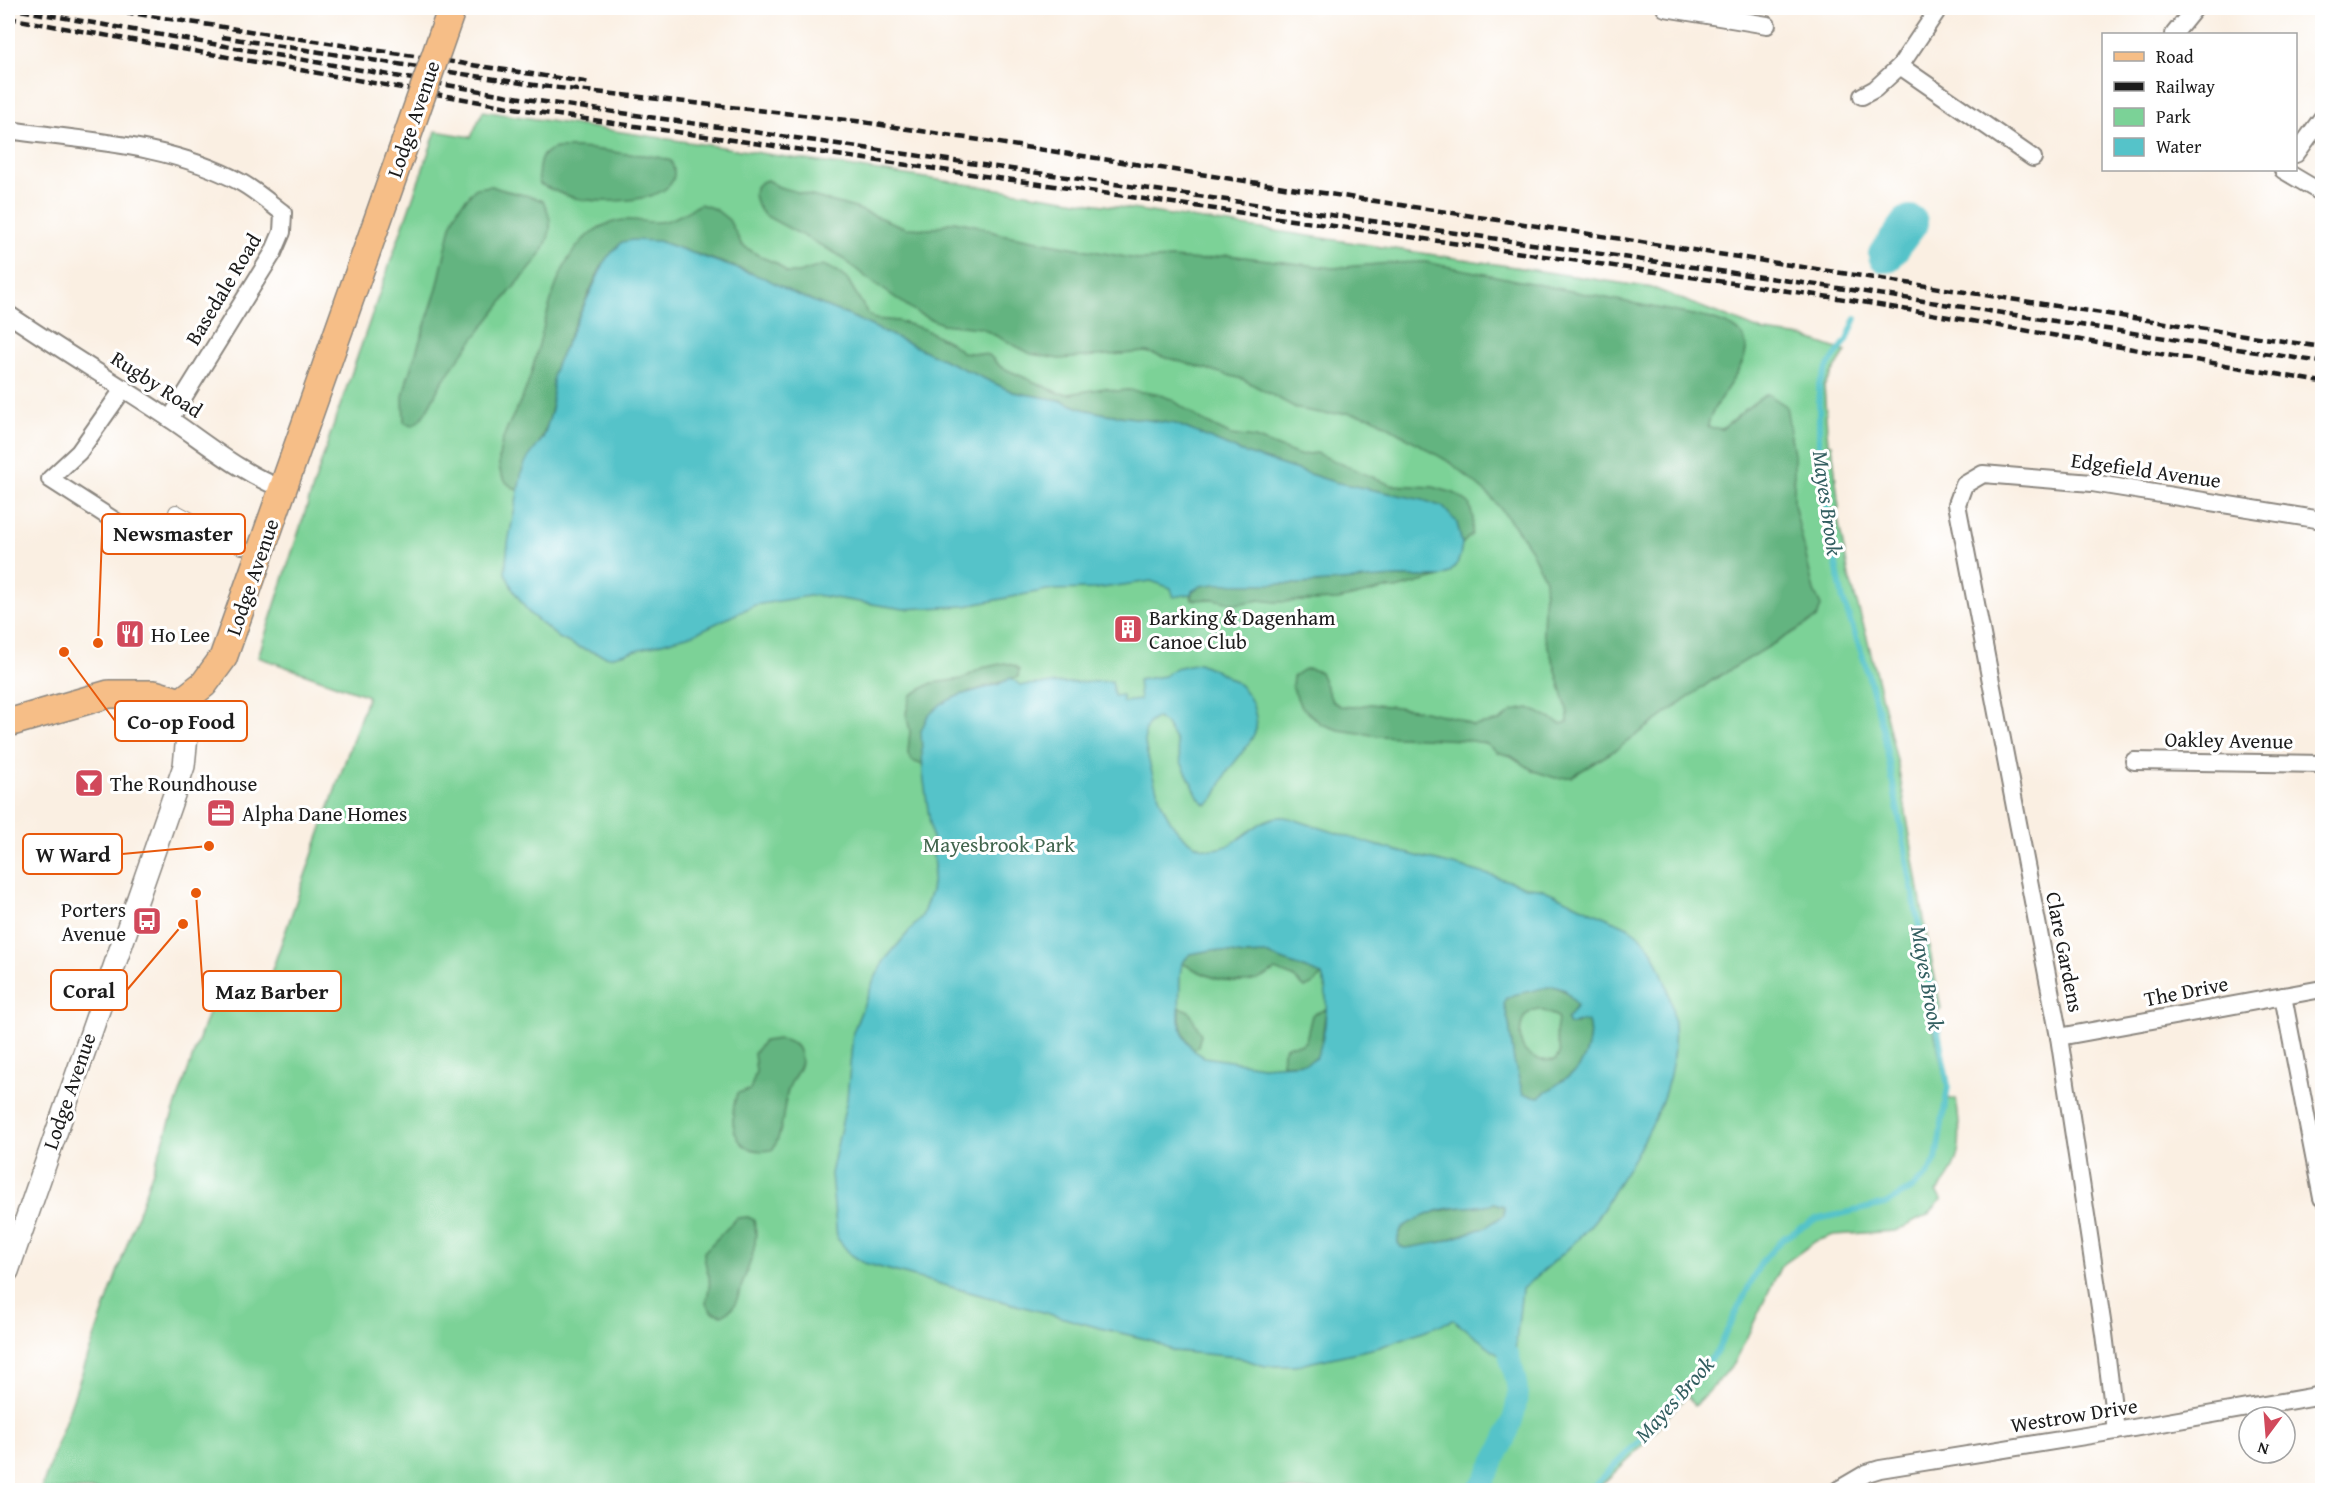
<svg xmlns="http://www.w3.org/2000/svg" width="2330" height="1498" viewBox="0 0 2330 1498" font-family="'Gentium Book Plus',serif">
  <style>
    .green { fill: #7bd297; stroke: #4c775a; stroke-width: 1.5 }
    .forest { fill: #64b480; stroke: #40684e; stroke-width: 1.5; fill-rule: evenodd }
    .water { fill: #55c3c9; stroke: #387072; stroke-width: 1.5; fill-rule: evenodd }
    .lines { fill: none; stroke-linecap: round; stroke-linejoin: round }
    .stream { stroke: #55c3c9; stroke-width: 6 }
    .canal { stroke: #55c3c9; stroke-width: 21 }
    .river { stroke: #55c3c9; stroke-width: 36 }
    .pedestrian-casing { stroke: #8b867f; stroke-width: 16 }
    .minor-casing { stroke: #8b867f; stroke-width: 20 }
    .tertiary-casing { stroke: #8b867f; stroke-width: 24 }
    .primary-casing { stroke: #8b867f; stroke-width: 30 }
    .pedestrian { stroke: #fff; stroke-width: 14 }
    .minor { stroke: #fff; stroke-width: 16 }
    .tertiary { stroke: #fff; stroke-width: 21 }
    .primary { stroke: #f6be87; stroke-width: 27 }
    .rail { stroke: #1c1c1c; stroke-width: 4.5; stroke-dasharray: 9 4.5; stroke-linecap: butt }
    .primary-bridge-casing { stroke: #8b867f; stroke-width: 30; stroke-linecap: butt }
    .primary-bridge { stroke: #f6be87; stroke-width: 27 }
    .labels { text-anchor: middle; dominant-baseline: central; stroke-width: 6; stroke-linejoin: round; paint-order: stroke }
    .street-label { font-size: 21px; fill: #1c1c1c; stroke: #fff }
    .poi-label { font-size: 21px; fill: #1c1c1c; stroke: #fff; text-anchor: start }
    .park-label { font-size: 21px; fill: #42654d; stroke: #fff }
    .water-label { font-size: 22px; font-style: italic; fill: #335f61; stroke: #fff }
    .leader { fill: none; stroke: #e8590c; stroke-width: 2 }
    .callout-dot { fill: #e8590c; stroke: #fff; stroke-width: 2 }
    .callout { fill: #fff; stroke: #e8590c; stroke-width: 2 }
    .callout-label { font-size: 22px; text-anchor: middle; font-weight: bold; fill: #1c1c1c }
  </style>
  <rect width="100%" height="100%" fill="#fff"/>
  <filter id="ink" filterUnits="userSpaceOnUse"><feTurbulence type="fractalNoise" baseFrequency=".0167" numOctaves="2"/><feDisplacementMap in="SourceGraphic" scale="12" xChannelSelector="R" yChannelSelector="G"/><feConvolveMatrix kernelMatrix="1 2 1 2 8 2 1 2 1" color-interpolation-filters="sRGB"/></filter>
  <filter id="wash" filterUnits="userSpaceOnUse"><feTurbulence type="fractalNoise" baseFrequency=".008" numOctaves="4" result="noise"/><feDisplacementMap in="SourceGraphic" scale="24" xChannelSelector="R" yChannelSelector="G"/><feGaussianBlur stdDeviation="1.35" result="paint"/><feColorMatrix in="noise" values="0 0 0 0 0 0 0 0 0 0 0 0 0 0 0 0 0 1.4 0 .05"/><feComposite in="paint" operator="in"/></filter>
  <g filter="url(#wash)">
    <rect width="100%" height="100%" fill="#faefe2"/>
    <path class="green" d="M483,111l1170,177 112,44 38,5 43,15 -22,34 4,58h4l7,64 -3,1 13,67 18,61 31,128 29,172 14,72 -11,3 19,87h7c6,36 8,65 -20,93l6,7 -14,16 -32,16 -62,4 -18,6 -35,25 -47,98 -39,42 -8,-11 -49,55 -42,40h-1555l173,-494 44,14 110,-314 -110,-39 74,-228 104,-298 35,6z"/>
    <g class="forest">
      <path d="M556,148c20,-1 39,1 58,4 19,4 38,1 57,9 21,44 -71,43 -96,37 -12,-3 -23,-8 -35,-14 -3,-8 -2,-27 7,-32 2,-2 6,-3 9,-4z"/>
      <path d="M767,180l12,7 76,21 51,20 25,1 23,-8 21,4 25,9 142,26 29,-2 30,2 26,-5 106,13 58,-5 34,-1 287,57c7,3 16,5 22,9 38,23 -25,70 -26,99l14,2c16,-12 28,-26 46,-35l18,12 8,49v49l20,87 7,15 -4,12 -104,62 -96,69 -46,28 -16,1 -21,-7 -23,-15 -14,-4 -12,-9 -20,-3 -86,-4 -40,-6 -18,-6 -21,-19 -8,-19 1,-9c10,-9 14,-10 27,-5l12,29 8,5 14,1 16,-3 44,5 43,9 16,8 27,-5 13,-10 16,-3 32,16 7,-2v-9l-13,-46 -12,-34 2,-53 -5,-11 -9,-19 -17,-25 -25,-30 -38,-32 -79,-46 -25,-4 -21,1 -28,-5 -56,-30 -96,-27 -87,7 -28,-5 -50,-26 -39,-4 -23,-10 -52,-36 -30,-24 -73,-39c-10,-13 -17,-29 3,-35z"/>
      <path d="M492,186c17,8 35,7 51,15 7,13 10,25 4,40 -8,21 -24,35 -38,52 -22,30 -46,58 -67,89 -9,14 -16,38 -31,44l-7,-4 -1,-25 4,-17 30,-91 14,-63 7,-18 18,-20z"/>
      <path d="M700,204l15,5 14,11 13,25 19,12 15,6 11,10h12l24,-8 13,6 12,9 20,34 7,5 23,2 26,8 27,14 11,9 27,3 12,12 58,26 10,1 36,-6 10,3 13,-1 29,4 14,5 32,22 28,14 24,3 44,17 17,-2 75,32 42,2 21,6 15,10 4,15 -1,16 -10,10 -5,-21 -64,-29 -59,-12 -92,-30 -66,-28 -70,-10 -23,-5 -24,-9 -46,-8 -163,-76 -55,-22 -48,-23 -89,-30 -36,1 -16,17 -8,14 -42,92c-5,16 -1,31 -5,47 -6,28 -25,50 -33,78 -12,-5 -19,-14 -19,-28 0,-29 19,-50 28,-76 16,-44 22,-111 55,-145 12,-13 31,-22 49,-21 9,0 19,3 27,2 16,-1 29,-11 42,-18z"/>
      <path d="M1396,577h44l-44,12h-12l-46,11 -63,2 -15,-2 -24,4 -23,-5 -21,1c-2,-8 1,-11 8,-14 21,-7 74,-2 98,-2 33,-2 65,-6 98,-7z"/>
      <polygon points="1005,663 1015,666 1019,670 1018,677 960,695 941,704 923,750 923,765 912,761 908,752 910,731 906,713 911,695 932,683 962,679 982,668"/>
      <path d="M1213,950l31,5 22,-1 56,21 -9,9 -8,4 -12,-11 -18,-7c-27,23 -65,9 -93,-7l8,-9z"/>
      <path d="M1553,986c12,4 18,8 24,19l-7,10 6,9 5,-3 7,1c5,14 -2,39 -13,50l-36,25 -17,-3 -8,-33 -5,-38 -5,-19 3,-6 6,-3zM1539,1009l19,8c0,6 -2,11 -2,17 1,11 8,17 -1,26 -9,1 -20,1 -27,-6 -11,-8 -10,-35 2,-42 2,-2 6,-2 9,-3z"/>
      <path d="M1180,1007l9,4 12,23 -3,12 -5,4c-10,-14 -14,-25 -13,-43z"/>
      <polygon points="1326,1009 1321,1048 1316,1058 1306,1063 1282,1064 1283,1051 1288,1045 1302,1044 1306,1040 1312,1015"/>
      <path d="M779,1039c8,2 17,3 20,12 7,16 -7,25 -11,39 -6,20 -4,43 -16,60 -40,6 -44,-27 -35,-57l13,-3 6,-18 -2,-19 10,-12z"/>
      <path d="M1494,1203l10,3v9l-18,12 -51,17 -29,4 -5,-1 -3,-4c-2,-36 72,-35 96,-40z"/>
      <path d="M748,1217l6,3c6,23 -5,44 -12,65 -3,7 -4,15 -9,22 -3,4 -7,5 -11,8l-10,-3 -6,-8c1,-8 5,-18 3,-27 -2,-9 -5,-15 -5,-25l33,-34z"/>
    </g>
    <g class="water">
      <polygon points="632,240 658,241 767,279 795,294 850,316 1013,392 1059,400 1083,409 1106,414 1176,424 1242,452 1334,482 1423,500 1443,507 1457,523 1462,544 1460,556 1456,566 1449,573 1440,577 1396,577 1299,584 1215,584 1201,586 1192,591 1191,594 1173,597 1171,588 1151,581 1095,589 1047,590 966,606 904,609 815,595 755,605 694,634 626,653 609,657 577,647 559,638 529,613 513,590 505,572 508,543 522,471 526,461 543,438 547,426 552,410 553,375 556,365 606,259 622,242"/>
      <path d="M1199,663c24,11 48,19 55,46 2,8 4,15 1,23 -6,15 -18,26 -27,39 -8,11 -9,27 -22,34l-7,-7 -18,-36 -5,-21 -11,-18 -8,-5c-15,5 -13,23 -10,35 8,31 16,74 47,91 39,21 57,-30 90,-27 9,1 18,6 27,8 20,6 40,13 61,19 51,15 103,24 154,43l14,1 90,40c23,17 27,31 36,56 25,76 -9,139 -49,201 -6,9 -10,19 -16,27 -21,29 -52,54 -79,77l-7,63 -6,4h-8l-48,-36 -73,27 -85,19h-30l-28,-9 -64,-6 -23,-11 -50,-12 -236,-65 -14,-9 -13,-16 -6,-64 16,-75 6,-67 20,-50 11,-21 38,-45 9,-25 3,-23 -2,-30 -9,-64 -2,-43 6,-14 14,-13 19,-9 39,-11 12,-6 9,7 92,-4 2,15 8,-1 1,7 17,-2 -2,-20 26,-4 11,-8zM1213,950l31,5 22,-1 56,21c8,22 4,62 -6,83l-10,5 -44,3 -58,-9 -11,-7 -9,-13 -5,-16 1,-46 2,-12 8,-9zM1553,986l12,4 12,15 -10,14 1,5 3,1 10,-4 7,1c5,14 -2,39 -13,50l-36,25 -16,-3 -9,-33 -5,-38 -5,-19 3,-6 6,-3zM1494,1203l10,3v9l-18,12 -44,15 -36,6 -5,-1 -3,-4c-1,-16 9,-19 22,-25 11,-5 20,-9 32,-10 14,-2 28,0 42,-5z"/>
    </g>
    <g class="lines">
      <polyline class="stream" points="1590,1490 1646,1434 1716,1353 1761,1262 1784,1238 1814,1220 1885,1204 1911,1189 1927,1175 1936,1160 1948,1086 1883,729 1864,660 1843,600 1832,544 1819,456 1819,385 1828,366 1847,340 1856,318"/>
      <path class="canal" d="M1478,1490c15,-27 42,-70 39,-102 -1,-11 -5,-21 -8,-32"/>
      <polyline class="river" points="1886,255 1910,223"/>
    </g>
  </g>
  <g filter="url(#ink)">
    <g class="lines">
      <g class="pedestrian-casing">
        <polyline id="pedestrian" points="176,512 242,547"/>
      </g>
      <g class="minor-casing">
        <g id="minor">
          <polyline points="1665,8 1767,25"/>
          <polyline points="1939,8 1900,66 2033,158"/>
          <polyline points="2174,34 2195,8"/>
          <polyline points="1862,96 1875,89 1900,66"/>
          <path d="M8,130c79,11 163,14 234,53 14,8 28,20 41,30l-1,19 -9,21 -103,166"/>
          <polyline points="2296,154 2322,118"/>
          <polyline points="2283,170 2322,193"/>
          <path d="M8,314c53,36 108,69 162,105 37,25 71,54 113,70"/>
          <polyline points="124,388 79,452 50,479 143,539"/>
          <polyline points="2134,761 2322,764"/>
          <polyline points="2283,996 2322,1198"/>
          <polyline points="2059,1037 2322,989"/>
          <polyline points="2116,1431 2104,1334 2059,1037 1957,504 1964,485 1983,474 2092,483 2322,520"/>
          <polyline points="1838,1490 1867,1473 1880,1469 2116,1431 2322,1395"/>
        </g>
      </g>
      <g class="tertiary-casing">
        <polyline id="tertiary" points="8,1271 184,766 188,726 181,702"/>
      </g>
      <g class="primary-casing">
        <polyline id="primary" points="8,723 109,694 154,694 181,702 204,684 223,658 407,137"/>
      </g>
      <use href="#pedestrian" class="pedestrian"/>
      <use href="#minor" class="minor"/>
      <use href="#tertiary" class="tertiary"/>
      <use href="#primary" class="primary"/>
      <g class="rail">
        <polyline points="8,8 538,101 1852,290 2322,362"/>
        <polyline points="98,8 591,83"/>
        <polyline points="8,18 537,112 1851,300 2322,382"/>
        <polyline points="222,37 541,86 856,121 2322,347"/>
      </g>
      <g class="primary-bridge-casing">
        <polyline id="primary-bridge" points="407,137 452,8"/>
      </g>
      <use href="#primary-bridge" class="primary-bridge"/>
    </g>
  </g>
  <defs>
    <g id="building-square" transform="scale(1.5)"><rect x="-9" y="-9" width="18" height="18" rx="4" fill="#d1495b" stroke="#fff"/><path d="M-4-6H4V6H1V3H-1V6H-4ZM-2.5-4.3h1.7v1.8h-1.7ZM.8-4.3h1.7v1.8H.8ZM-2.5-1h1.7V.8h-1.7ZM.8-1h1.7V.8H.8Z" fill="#fff"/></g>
    <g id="restaurant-square" transform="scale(1.5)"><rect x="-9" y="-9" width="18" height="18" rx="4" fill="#d1495b" stroke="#fff"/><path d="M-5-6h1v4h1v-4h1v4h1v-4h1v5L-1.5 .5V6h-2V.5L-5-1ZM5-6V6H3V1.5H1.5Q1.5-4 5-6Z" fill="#fff"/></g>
    <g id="bar-square" transform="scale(1.5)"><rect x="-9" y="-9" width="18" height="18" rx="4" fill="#d1495b" stroke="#fff"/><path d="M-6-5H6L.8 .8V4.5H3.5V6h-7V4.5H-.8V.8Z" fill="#fff"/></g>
    <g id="office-square" transform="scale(1.5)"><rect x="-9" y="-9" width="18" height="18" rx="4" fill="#d1495b" stroke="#fff"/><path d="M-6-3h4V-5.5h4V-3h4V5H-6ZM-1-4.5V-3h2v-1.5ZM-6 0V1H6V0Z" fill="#fff"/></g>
    <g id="bus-square" transform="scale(1.5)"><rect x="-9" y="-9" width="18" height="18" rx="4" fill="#d1495b" stroke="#fff"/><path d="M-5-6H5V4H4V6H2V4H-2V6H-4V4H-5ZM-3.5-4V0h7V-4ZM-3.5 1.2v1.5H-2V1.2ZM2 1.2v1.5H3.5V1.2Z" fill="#fff"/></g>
  </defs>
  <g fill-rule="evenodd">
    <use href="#building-square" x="1128" y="629"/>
    <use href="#restaurant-square" x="130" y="634"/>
    <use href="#bar-square" x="89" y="783"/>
    <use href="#office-square" x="221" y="813"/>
    <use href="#bus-square" x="147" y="921"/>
  </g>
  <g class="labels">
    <g class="street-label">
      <text transform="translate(413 119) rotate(-71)">Lodge Avenue</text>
      <text transform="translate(223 289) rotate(-59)">Basedale Road</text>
      <text transform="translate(157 384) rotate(33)">Rugby Road</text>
      <text transform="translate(2146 470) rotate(8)">Edgefield Avenue</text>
      <text transform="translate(252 577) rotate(-71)">Lodge Avenue</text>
      <text transform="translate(2229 740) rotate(1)">Oakley Avenue</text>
      <text transform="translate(2065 952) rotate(79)">Clare Gardens</text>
      <text transform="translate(2186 991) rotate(-11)">The Drive</text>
      <text transform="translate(69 1091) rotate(-71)">Lodge Avenue</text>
      <text transform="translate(2074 1415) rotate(-9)">Westrow Drive</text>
    </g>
    <g class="poi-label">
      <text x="1149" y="617">Barking &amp; Dagenham<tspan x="1149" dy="24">Canoe Club</tspan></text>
      <text x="151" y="634">Ho Lee</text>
      <text x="110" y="783">The Roundhouse</text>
      <text x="242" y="813">Alpha Dane Homes</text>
      <text x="126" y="909" text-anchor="end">Porters<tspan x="126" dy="24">Avenue</tspan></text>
    </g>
    <g class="park-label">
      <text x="999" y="844">Mayesbrook Park</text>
    </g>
    <g class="water-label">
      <text transform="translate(1828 503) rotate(82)">Mayes Brook</text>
      <text transform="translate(1928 978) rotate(80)">Mayes Brook</text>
      <text transform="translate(1674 1399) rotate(-48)">Mayes Brook</text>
    </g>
  </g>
  <path class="leader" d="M98 643L102 534M64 652L115 721M209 846L122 854M183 924L127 990M196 893L203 991"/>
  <g class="callout-dot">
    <circle cx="98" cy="643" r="6"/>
    <circle cx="64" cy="652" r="6"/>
    <circle cx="209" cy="846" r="6"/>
    <circle cx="183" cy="924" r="6"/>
    <circle cx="196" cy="893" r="6"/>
  </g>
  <g class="callout">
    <rect x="102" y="514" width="143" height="40" rx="6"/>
    <rect x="115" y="701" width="132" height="40" rx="6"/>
    <rect x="23" y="834" width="99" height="40" rx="6"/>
    <rect x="51" y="970" width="76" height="40" rx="6"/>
    <rect x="203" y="971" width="138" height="40" rx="6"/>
  </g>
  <g class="callout-label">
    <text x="173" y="541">Newsmaster</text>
    <text x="181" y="729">Co-op Food</text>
    <text x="73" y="862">W Ward</text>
    <text x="89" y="998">Coral</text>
    <text x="272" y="999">Maz Barber</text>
  </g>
  <rect width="2330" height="1498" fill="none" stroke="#fff" stroke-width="30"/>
  <rect x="2102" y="33" width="195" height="138" fill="#ffffff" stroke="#a4a4a4" stroke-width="1.5"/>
  <rect x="2114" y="52" width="30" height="9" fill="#f6be87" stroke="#a4a4a4" stroke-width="1.5"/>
  <text x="2156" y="63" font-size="18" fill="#1c1c1c">Road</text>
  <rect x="2114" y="82" width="30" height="9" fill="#1c1c1c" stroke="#a4a4a4" stroke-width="1.5"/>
  <text x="2156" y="93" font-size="18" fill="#1c1c1c">Railway</text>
  <rect x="2114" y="108" width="30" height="18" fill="#7bd297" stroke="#a4a4a4" stroke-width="1.5"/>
  <text x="2156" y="123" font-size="18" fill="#1c1c1c">Park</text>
  <rect x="2114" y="138" width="30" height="18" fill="#55c3c9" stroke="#a4a4a4" stroke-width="1.5"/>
  <text x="2156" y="153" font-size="18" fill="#1c1c1c">Water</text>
  <g transform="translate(2267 1435) rotate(196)"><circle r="28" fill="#ffffff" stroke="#a4a4a4" stroke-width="1.5"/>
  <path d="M0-4.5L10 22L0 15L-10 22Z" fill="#d1495b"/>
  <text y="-9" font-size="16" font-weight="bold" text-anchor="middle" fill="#1c1c1c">N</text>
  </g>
</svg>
